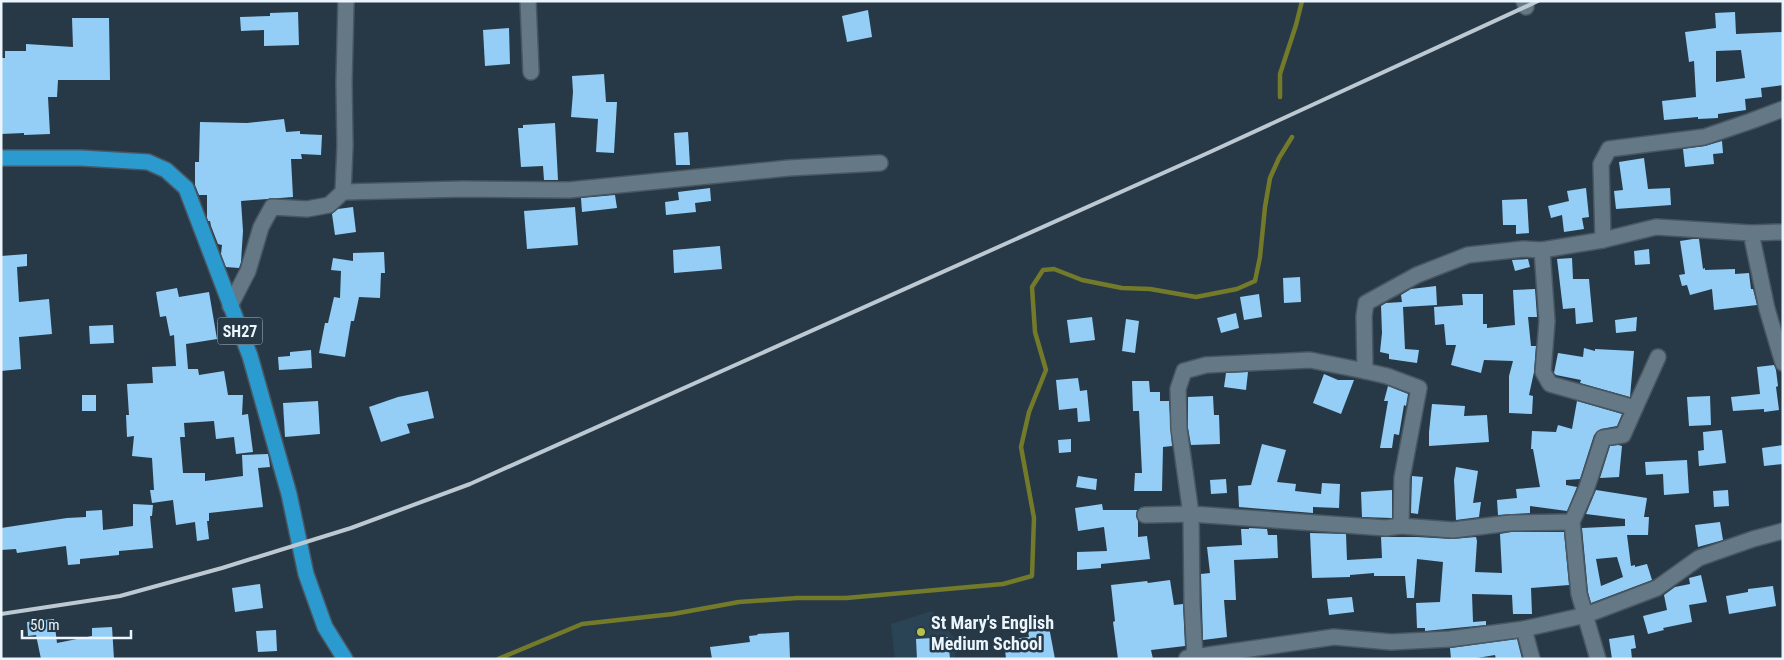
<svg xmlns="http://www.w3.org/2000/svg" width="1784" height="660" viewBox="0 0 1784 660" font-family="'Roboto Condensed',sans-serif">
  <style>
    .built { fill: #2b4455 }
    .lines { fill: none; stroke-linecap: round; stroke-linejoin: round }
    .stream { stroke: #737a2a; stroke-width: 4.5 }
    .building { fill: #94cef6; fill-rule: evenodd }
    .street-casing { stroke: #485762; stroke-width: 18 }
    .primary-casing { stroke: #485762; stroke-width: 18 }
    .street { stroke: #647886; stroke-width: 15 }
    .primary { stroke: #2a9acf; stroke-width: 15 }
    .rail { stroke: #bdc9d2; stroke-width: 4 }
    .poi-dot { fill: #b7c148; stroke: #273946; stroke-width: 2 }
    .labels { text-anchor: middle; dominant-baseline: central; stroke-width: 5; stroke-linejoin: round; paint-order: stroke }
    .shield { fill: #273946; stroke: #b0bdc6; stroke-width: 1 }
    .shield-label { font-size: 16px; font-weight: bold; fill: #eaf5fd }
    .poi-label { font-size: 18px; font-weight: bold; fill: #eaf5fd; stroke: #273946; text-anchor: start }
  </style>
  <rect width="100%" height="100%" fill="#273946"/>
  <polygon class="built" points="932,611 956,640 955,659 895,659 891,624"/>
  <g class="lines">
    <g class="stream">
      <polyline points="1280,97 1280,74 1296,25 1302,1"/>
      <polyline points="498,659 582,624 673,614 739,602 797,598 846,598 1003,584 1032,576 1034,518 1021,447 1029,412 1046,370 1035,332 1032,287 1043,270 1054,269 1082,280 1122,288 1150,289 1196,297 1237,289 1255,281 1260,257 1265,207 1270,178 1279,158 1292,137"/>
    </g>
  </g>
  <g class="building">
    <polygon points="868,10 872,37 847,42 842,16"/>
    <polygon points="298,12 299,45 264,46 264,30 241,31 240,17 270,16 270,13"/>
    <path d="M1735,12l1,22 46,-2 1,53 -22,3 1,9 -17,2 1,11 -28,4v4l-20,1v-2l-34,3 -2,-19 34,-4 -2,-36 -5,1 -4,-30 31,-4 -1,-15zM1741,50l4,28 -29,4v-31z"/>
    <polygon points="72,18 109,18 110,80 58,80 57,97 48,97 50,134 24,135 24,133 1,134 1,58 5,58 5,51 26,51 26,44 73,47"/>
    <polygon points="509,28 510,64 485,66 483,30"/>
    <polygon points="604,74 606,102 617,102 614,153 596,152 598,119 571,117 573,92 572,76"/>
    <polygon points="284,119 286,132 300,131 300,134 322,135 321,155 301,154 302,159 291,159 293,197 241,201 243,231 241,262 239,268 226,267 221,254 222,245 218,244 211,226 210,221 208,221 207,218 207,195 199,195 195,185 195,162 199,162 200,122 247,123"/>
    <polygon points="555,123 558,180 544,180 543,166 521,167 518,128 523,128 523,125"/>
    <polygon points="688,132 690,165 676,165 674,133"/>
    <polygon points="1722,141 1723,153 1713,154 1714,164 1685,167 1683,149 1705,146"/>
    <polygon points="1644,158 1648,189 1670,188 1671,205 1616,209 1614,191 1623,190 1619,162"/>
    <polygon points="710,188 711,201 695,203 696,212 666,215 665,202 679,200 678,192"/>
    <polygon points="1586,188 1589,217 1582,218 1584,229 1564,232 1562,215 1551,218 1548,206 1569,201 1567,191"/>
    <polygon points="615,195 617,208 582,212 581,198"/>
    <polygon points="1527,199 1529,233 1516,234 1516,225 1503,225 1502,200"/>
    <polygon points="353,207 356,232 335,235 332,214 338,209"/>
    <polygon points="575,207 578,245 527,249 524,211"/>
    <polygon points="1693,239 1699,239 1703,269 1705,268 1705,270 1735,269 1735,274 1749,273 1751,289 1753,289 1757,305 1714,310 1712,289 1690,295 1687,285 1682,286 1679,275 1685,274 1680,241"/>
    <polygon points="720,246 722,269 674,273 673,250"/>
    <polygon points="1649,249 1650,264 1635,265 1634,251"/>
    <polygon points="384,252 385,273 381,273 380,298 359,297 354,321 351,321 345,357 319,353 325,323 328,323 334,297 340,298 341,271 331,270 333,258 353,261 353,253"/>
    <polygon points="27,254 27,266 17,267 19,302 49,299 52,334 19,337 21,369 1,371 1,256"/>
    <polygon points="1572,258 1573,279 1589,279 1593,322 1576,324 1575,308 1563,309 1557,259"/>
    <polygon points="1528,259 1530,267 1515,271 1512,260"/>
    <polygon points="1300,277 1301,302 1284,303 1283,278"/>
    <polygon points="1436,286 1437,305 1403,307 1405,349 1419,350 1417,363 1389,359 1389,354 1380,352 1382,333 1381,306 1386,303 1402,302 1401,295 1411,289"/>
    <polygon points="177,288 179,297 209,292 217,339 186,344 188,369 198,369 199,375 224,371 228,395 243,395 242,415 248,414 253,452 236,454 234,437 216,439 214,421 184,423 185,437 180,437 183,473 205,473 205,481 243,476 242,455 268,454 269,459 270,467 258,468 263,507 209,513 209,521 207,521 209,539 197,541 195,522 176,525 173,500 152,503 150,490 154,490 152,458 132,456 134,436 127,437 126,415 129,415 127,384 153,383 152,367 176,366 174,335 170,336 166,316 160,317 156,292"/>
    <polygon points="1535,289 1537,317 1528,317 1531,346 1536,346 1534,372 1529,395 1533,396 1532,414 1509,413 1509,376 1513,361 1484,360 1481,373 1451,365 1456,345 1446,345 1444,324 1435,325 1434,307 1463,305 1462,294 1483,294 1483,324 1487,324 1487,328 1515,325 1513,290"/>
    <polygon points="1259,294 1262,317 1244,320 1240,297"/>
    <polygon points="1236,313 1239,328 1221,333 1217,318"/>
    <polygon points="1092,317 1095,340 1070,343 1067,320"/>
    <polygon points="1637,317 1636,331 1616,333 1615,320"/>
    <polygon points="1126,319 1139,321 1135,353 1122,351"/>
    <polygon points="113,325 114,343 90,344 89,326"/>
    <polygon points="1584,348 1595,351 1595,349 1634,351 1630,397 1580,383 1581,380 1556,375 1554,373 1558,353 1583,357"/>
    <polygon points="311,350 312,368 279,370 278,357 290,356 290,352"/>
    <polygon points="1774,365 1776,370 1778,386 1776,387 1779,410 1764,412 1764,409 1733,411 1731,397 1760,394 1757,367"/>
    <polygon points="1248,372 1246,390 1224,387 1226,373"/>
    <polygon points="1324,374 1338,380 1354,380 1341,414 1313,403"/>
    <polygon points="1078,378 1080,391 1087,390 1090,421 1078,422 1077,408 1059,410 1056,380"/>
    <polygon points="1132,381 1149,381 1150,392 1160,392 1160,401 1169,401 1172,446 1163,447 1162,491 1134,491 1135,473 1142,473 1139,411 1133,411"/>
    <polygon points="1388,386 1408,394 1406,406 1404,405 1399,435 1394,434 1392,448 1380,448 1388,401 1384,401"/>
    <polygon points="428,391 434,418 407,424 410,433 381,442 369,407 398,397"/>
    <rect x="82" y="395" width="14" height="16"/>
    <polygon points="1213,396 1214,415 1219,415 1220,444 1191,445 1188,428 1188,397"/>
    <polygon points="1710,396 1711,425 1689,426 1687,397"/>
    <polygon points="318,401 320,434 285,437 283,403"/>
    <polygon points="1577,401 1622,414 1617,426 1601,429 1594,435 1580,479 1566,480 1566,485 1577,487 1567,511 1530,506 1530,513 1498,515 1497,500 1517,498 1516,489 1540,487 1533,449 1531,449 1532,431 1556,432 1558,425 1572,429"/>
    <polygon points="1432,404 1465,406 1464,416 1487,415 1489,442 1429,446 1429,432"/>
    <polygon points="1722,430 1726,463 1699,466 1698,451 1704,450 1703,432"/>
    <polygon points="1071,439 1071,452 1059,453 1058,440"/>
    <polygon points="1262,444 1286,450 1277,482 1296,484 1295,491 1321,494 1322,483 1340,484 1339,508 1313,507 1313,513 1239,507 1238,486 1251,485"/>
    <polygon points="1618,445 1622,446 1619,477 1600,478 1610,446"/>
    <polygon points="1783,445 1783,464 1764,466 1762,448"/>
    <polygon points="1687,460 1689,493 1664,495 1663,474 1646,475 1645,462"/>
    <polygon points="1456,467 1478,471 1473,503 1481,502 1479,517 1456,520 1454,480"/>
    <polygon points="1078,476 1097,479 1096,490 1076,487"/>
    <polygon points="1412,476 1423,477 1418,514 1411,513"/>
    <polygon points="1226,479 1227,493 1211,494 1210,480"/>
    <polygon points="1392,490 1392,518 1362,517 1361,492"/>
    <path d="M1596,490l51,8 -3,19h5l-1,18h-21l4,31 4,-1v2l12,-3 5,16 -61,23 -3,-11 -6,-64 43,-2v-7l-39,-5zM1617,557l6,20 -22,9 -5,-27z"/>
    <polygon points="1728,490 1729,506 1714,507 1713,491"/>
    <polygon points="133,504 153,505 152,516 150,516 153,548 119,551 119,555 80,559 80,564 68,565 66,546 17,553 16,549 1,550 1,528 67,518 86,517 86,511 102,510 103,530 133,526"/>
    <polygon points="1102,504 1103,510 1137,510 1136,516 1138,521 1138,537 1147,536 1150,559 1101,564 1101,568 1077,570 1077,552 1107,551 1104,527 1078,531 1075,508"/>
    <polygon points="1720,522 1723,540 1698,547 1695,525"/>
    <polygon points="1249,528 1267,529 1268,535 1277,535 1278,558 1234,560 1236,600 1224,600 1227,637 1203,640 1201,574 1210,573 1207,547 1242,545 1241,529 1249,529"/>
    <polygon points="1511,532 1564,532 1569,585 1531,588 1532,614 1513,614 1512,595 1472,594 1473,622 1486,621 1486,625 1425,631 1425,628 1417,628 1416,603 1440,602 1443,562 1417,559 1414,598 1407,598 1405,576 1374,576 1374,573 1350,575 1350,577 1312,578 1310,533 1346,534 1347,560 1382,558 1381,537 1417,537 1452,539 1476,537 1477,541 1475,572 1502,573 1500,534"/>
    <polygon points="1701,575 1707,602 1689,605 1692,622 1663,628 1664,630 1648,634 1643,616 1667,610 1664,595 1675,587 1690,584 1689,578"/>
    <polygon points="1170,580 1174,605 1183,604 1185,646 1151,650 1153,659 1118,659 1113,622 1115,621 1111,585 1147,581 1148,583"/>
    <polygon points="260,584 263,608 235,612 232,588"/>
    <polygon points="1773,586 1776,606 1729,614 1726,596 1748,592 1748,589"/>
    <polygon points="1352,597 1354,612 1329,615 1327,599"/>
    <polygon points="54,619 57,643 92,636 92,628 112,627 114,659 41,659 36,635 28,636 27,622"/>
    <polygon points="1049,627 1055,659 1006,659 1004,640 1029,637 1028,631"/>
    <polygon points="276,630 277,651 258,652 256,631"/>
    <polygon points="789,632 790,658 712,659 710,647 750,642 749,636 758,635 757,634"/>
    <polygon points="1634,635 1636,648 1631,649 1632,659 1612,659 1609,639"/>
    <polygon points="948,637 950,659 917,659 916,639"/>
    <polygon points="1517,639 1522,659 1496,659 1495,655 1471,659 1451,659 1450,648"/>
  </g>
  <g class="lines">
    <g class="street-casing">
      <g id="street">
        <polyline points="528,1 531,72"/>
        <polyline points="1524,1 1526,7"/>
        <polyline points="343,192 463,189 569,190 789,168 880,163"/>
        <polyline points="1751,233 1783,232"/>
        <polyline points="1603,240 1601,164 1609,149 1704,137 1751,121 1783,109"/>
        <polyline points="1542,250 1547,321 1543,372 1550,384 1635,408 1623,435 1603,438 1586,490 1572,522 1579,594 1598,659"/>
        <polyline points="230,306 248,271 261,227 272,207 307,209 329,205 343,192 345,146 344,83 346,1"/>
        <polyline points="1365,371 1387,376 1419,388 1402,478 1401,526 1453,530 1510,523 1572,522"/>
        <polyline points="1635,408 1658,357"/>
        <polyline points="1145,515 1191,514 1386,528 1401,526"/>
        <polyline points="1524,629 1532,659"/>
        <polyline points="1195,657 1192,604 1191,514 1179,429 1178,389 1184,371 1206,365 1310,360 1365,371 1364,316 1366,303 1417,275 1468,255 1523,249 1542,250 1603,240 1656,227 1751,233 1767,309 1783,363"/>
        <polyline points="1187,658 1334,637 1391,642 1450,639 1524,629 1586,615 1657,588 1699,558 1753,539 1783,531"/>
      </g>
    </g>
    <g class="primary-casing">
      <polyline id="primary" points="1,158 81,158 148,162 166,170 186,188 250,356 289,494 306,574 325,627 345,659"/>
    </g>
    <use href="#street" class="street"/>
    <use href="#primary" class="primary"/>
    <polyline class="rail" points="1,614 120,596 222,568 351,528 470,484 1210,152 1538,1"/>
  </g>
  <circle class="poi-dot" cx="921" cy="632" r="5"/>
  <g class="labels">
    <rect class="shield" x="217.5" y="317.5" width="45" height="27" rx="4"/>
    <g class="shield-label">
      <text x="240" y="331">SH27</text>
    </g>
    <g class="poi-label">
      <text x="931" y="622">St Mary's English<tspan x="931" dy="21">Medium School</tspan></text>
    </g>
  </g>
  <rect width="1784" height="660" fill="none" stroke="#eaf5fd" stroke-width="5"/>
  <path d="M22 630v8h109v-8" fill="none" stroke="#eaf5fd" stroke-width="2.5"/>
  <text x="30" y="630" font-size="15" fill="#eaf5fd" stroke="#273946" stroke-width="4" paint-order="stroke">50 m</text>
</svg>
